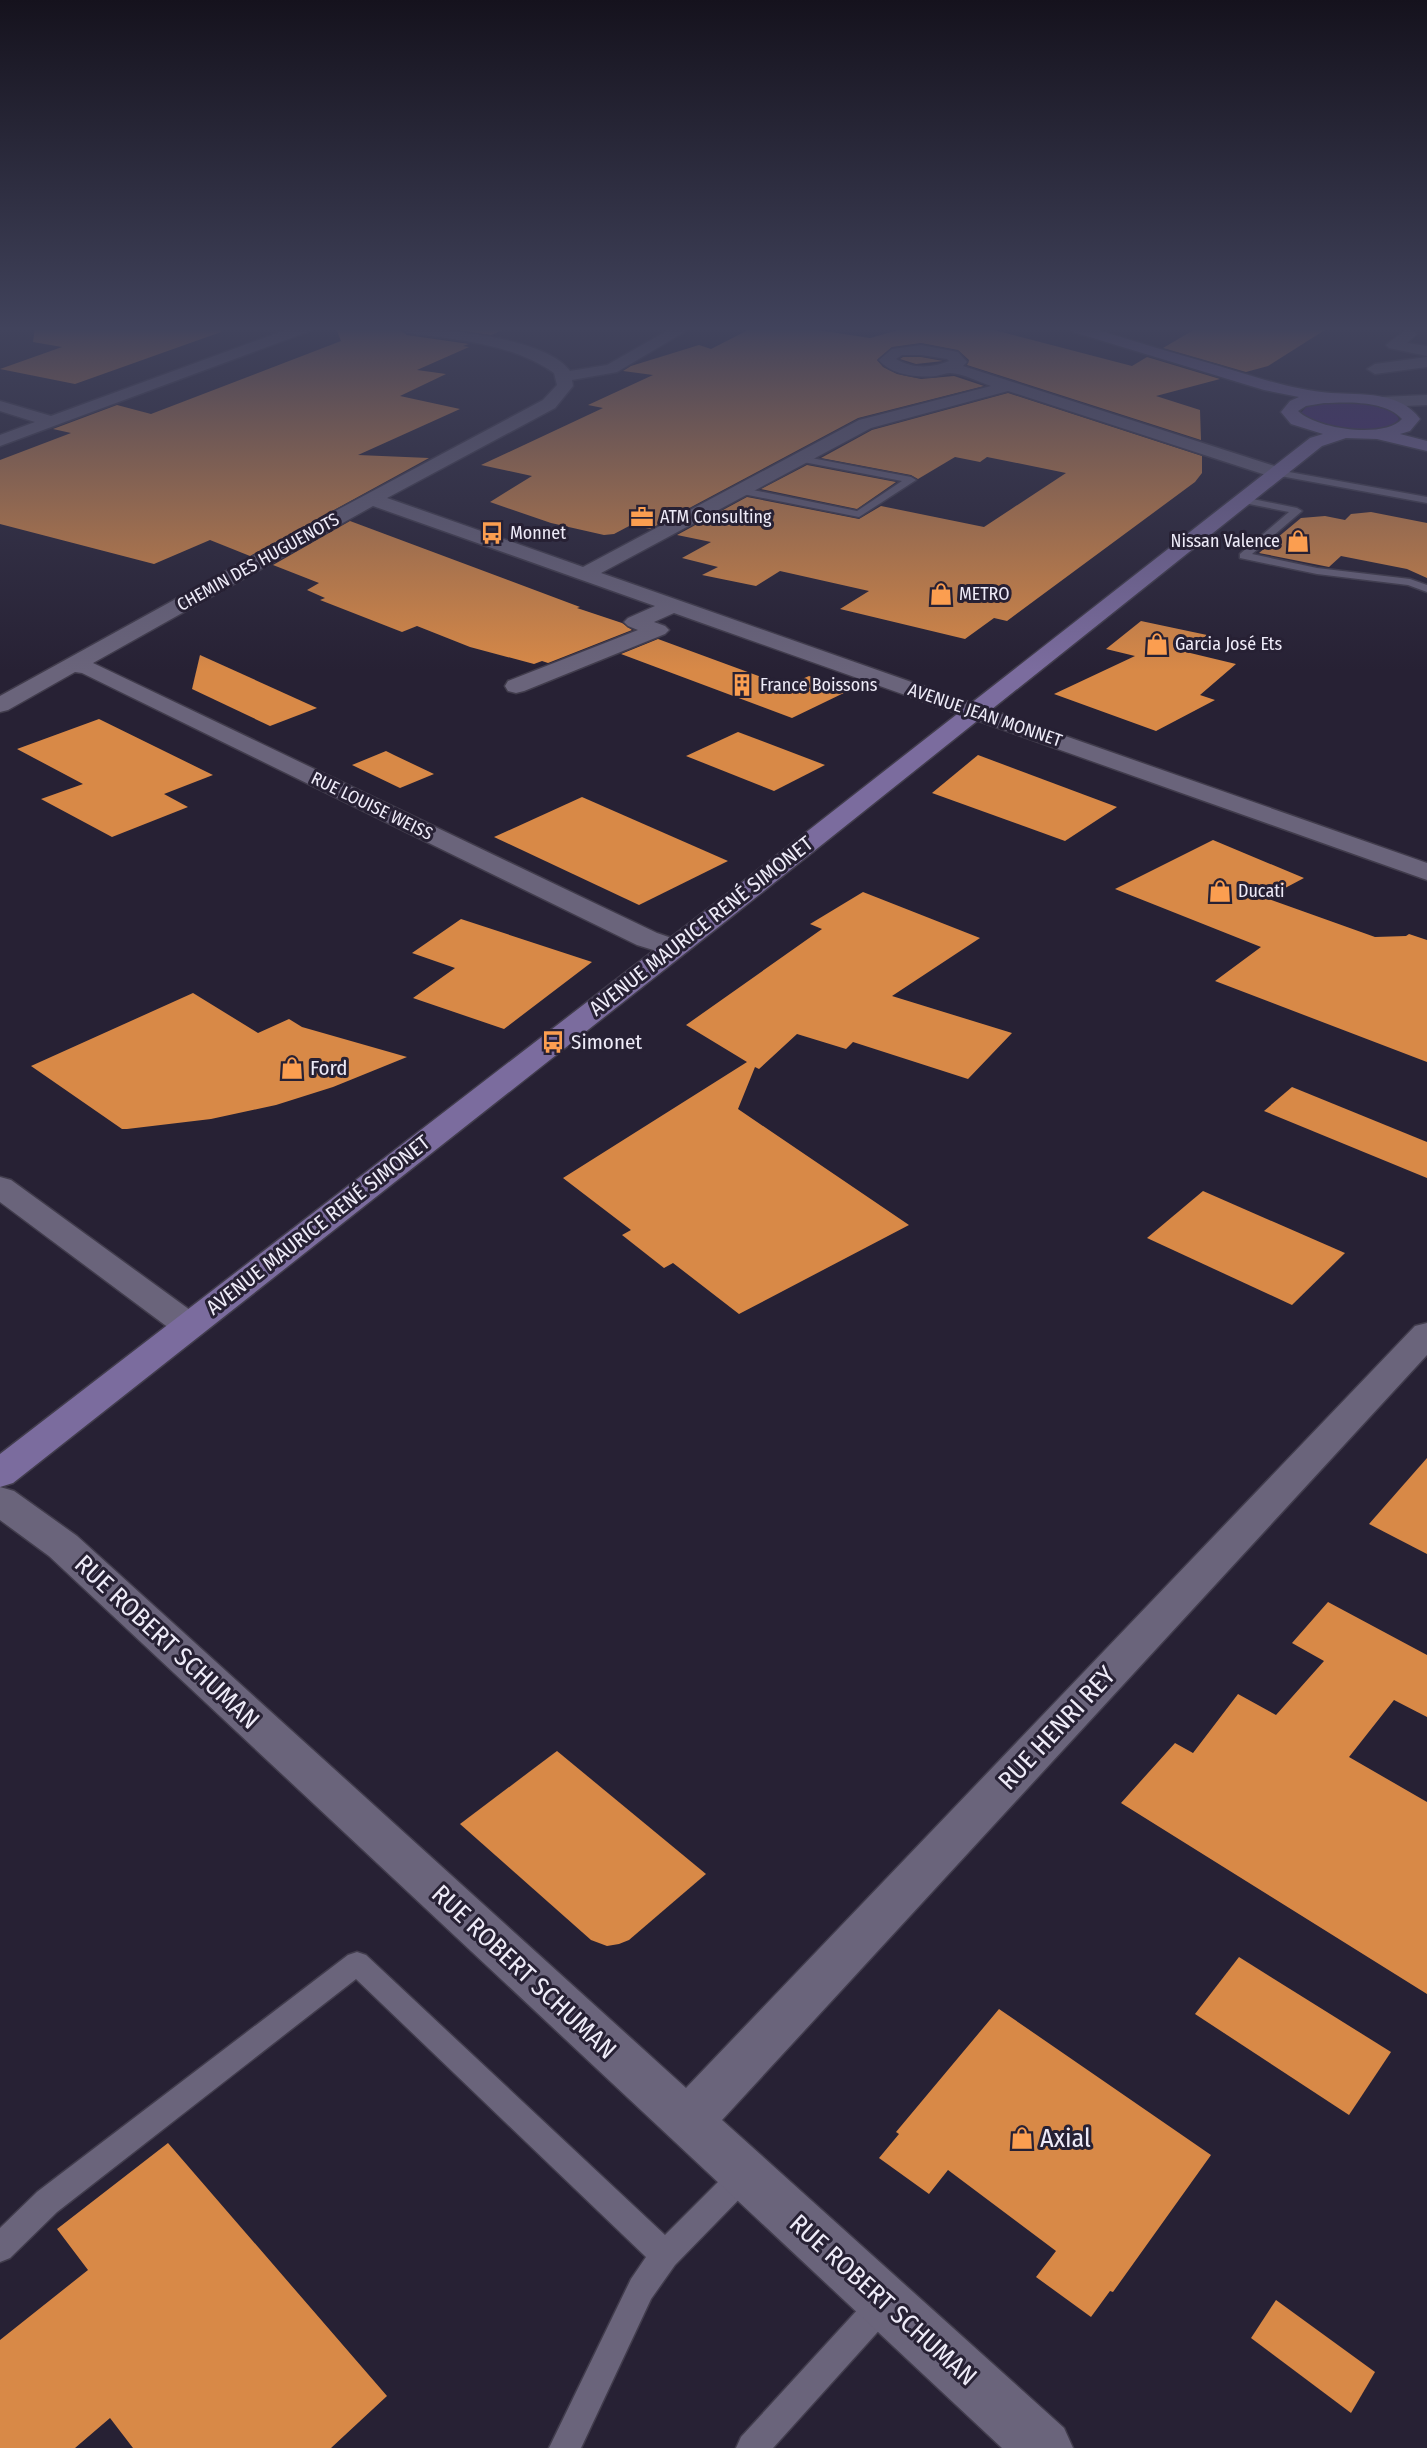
<svg xmlns="http://www.w3.org/2000/svg" width="1427" height="2448" viewBox="0 0 1427 2448" font-family="'Fira Sans Condensed',sans-serif">
  <style>
    .green { fill: #442874 }
    .building { fill: #d88947 }
    .lines { fill: none; stroke-linecap: round; stroke-linejoin: round }
    .lane-casing { stroke: #413c4c; stroke-width: 3 }
    .street-casing { stroke: #413c4c; stroke-width: 3 }
    .secondary-casing { stroke: #413c4c; stroke-width: 3 }
    .lane { fill: #6a647b; fill-rule: evenodd }
    .street { fill: #6a647b; fill-rule: evenodd }
    .secondary { fill: #7b6c9e; fill-rule: evenodd }
    .labels { text-anchor: middle; dominant-baseline: central; stroke-width: 6; stroke-linejoin: round; paint-order: stroke }
    .far-poi-label { font-size: 18px; fill: #eeebf8; stroke: #272134; text-anchor: start }
    .far-street-label { font-size: 18px; fill: #eeebf8; stroke: #272134 }
    .street-label { font-size: 21px; fill: #eeebf8; stroke: #272134 }
    .poi-label { font-size: 21px; fill: #eeebf8; stroke: #272134; text-anchor: start }
    .near-street-label { font-size: 26px; fill: #eeebf8; stroke: #272134 }
    .near-poi-label { font-size: 26px; fill: #eeebf8; stroke: #272134; text-anchor: start }
  </style>
  <rect width="100%" height="100%" fill="#272134"/>
  <path class="green" d="M1336,401c18,1 54,-1 63,18 -11,16 -58,12 -75,7 -7,-3 -15,-7 -22,-10l-1,-3 7,-8z"/>
  <g class="building">
    <polygon points="35,328 220,328 221,332 75,384 0,369 62,347 33,342"/>
    <polygon points="336,328 397,328 407,335 469,344 463,346 469,347 417,370 446,374 400,396 460,409 358,455 429,458 250,556 210,540 154,564 0,524 0,460 71,433 53,429 117,405 151,414 341,341"/>
    <polygon points="443,328 505,328 505,329 491,335"/>
    <polygon points="752,328 799,330 804,328 870,338 906,328 986,328 1132,366 1147,357 1220,379 1156,396 1200,410 1201,440 967,365 969,360 958,350 921,343 892,347 877,360 883,367 897,374 921,379 954,376 984,386 858,418 650,529 631,525 614,534 604,535 551,523 490,502 532,476 481,465 603,408 588,405 653,375 623,371 631,366 699,345 711,349"/>
    <polygon points="1197,328 1328,328 1268,366 1246,372 1163,348"/>
    <polygon points="903,357 921,357 943,361 916,364 900,359"/>
    <polygon points="1008,393 1202,456 1202,473 1195,482 1007,621 994,618 965,639 840,609 869,591 780,571 756,586 702,575 718,567 682,558 711,542 677,535 747,497 859,519 881,506 984,527 1066,473 987,457 980,462 955,457 918,479 911,475 821,458 872,430"/>
    <polygon points="807,465 896,482 857,509 761,489"/>
    <polygon points="1371,512 1427,523 1427,578 1407,569 1341,556 1329,567 1259,553 1301,518 1325,516 1345,520 1351,514"/>
    <polygon points="350,521 580,607 577,608 622,623 632,630 548,663 542,661 534,664 470,647 417,626 402,632 320,600 325,598 307,590 319,583 273,565"/>
    <polygon points="1141,621 1207,635 1186,652 1236,664 1200,695 1215,700 1156,731 1054,694 1135,656 1106,649"/>
    <polygon points="658,639 786,686 809,676 850,690 792,718 621,654"/>
    <polygon points="200,655 317,708 270,726 192,689"/>
    <polygon points="99,719 213,775 164,794 188,807 112,837 41,799 83,784 17,749"/>
    <polygon points="738,732 825,765 774,791 686,756"/>
    <polygon points="386,751 394,755 434,774 400,788 352,765"/>
    <polygon points="978,755 1117,807 1065,841 932,793"/>
    <polygon points="582,797 728,861 639,905 494,837"/>
    <polygon points="1213,840 1304,878 1266,898 1375,937 1406,936 1409,934 1427,940 1427,1062 1215,981 1261,947 1115,889"/>
    <polygon points="863,892 980,938 892,996 1012,1033 968,1079 853,1042 846,1049 797,1034 759,1069 755,1067 738,1109 909,1225 739,1314 673,1263 664,1268 622,1235 631,1230 563,1178 747,1062 686,1025 822,929 810,924"/>
    <polygon points="461,919 592,962 504,1029 413,998 455,968 412,953"/>
    <polygon points="193,993 258,1033 289,1019 302,1027 407,1057 333,1087 276,1105 211,1119 127,1129 122,1129 31,1066"/>
    <polygon points="1292,1087 1427,1142 1427,1178 1264,1111"/>
    <polygon points="1203,1191 1345,1253 1292,1305 1147,1238"/>
    <polygon points="1427,1458 1427,1554 1369,1524"/>
    <polygon points="1328,1602 1427,1655 1427,1717 1394,1700 1349,1757 1427,1802 1427,1994 1121,1803 1175,1743 1193,1753 1238,1694 1276,1715 1324,1661 1292,1643"/>
    <polygon points="557,1751 706,1874 629,1940 619,1944 607,1946 591,1940 460,1824"/>
    <polygon points="1239,1957 1391,2052 1349,2115 1195,2014"/>
    <polygon points="999,2009 1211,2155 1113,2292 1110,2291 1091,2317 1036,2277 1056,2251 948,2170 929,2194 879,2158 899,2134 896,2132"/>
    <polygon points="168,2143 387,2396 331,2448 133,2448 110,2418 75,2448 0,2448 0,2340 88,2270 57,2229"/>
    <polygon points="1276,2300 1375,2372 1351,2413 1251,2338"/>
  </g>
  <g class="lines">
    <g class="lane-casing">
      <g id="lane">
        <polygon points="801,456 911,477 916,480 859,517 743,494 738,491 743,488 857,511 902,481 798,461 798,457"/>
        <polygon points="1278,470 1427,497 1427,503 1275,475 1273,473"/>
        <polygon points="1243,497 1297,508 1302,511 1252,554 1317,568 1410,579 1427,585 1427,592 1408,585 1317,574 1240,558 1240,554 1289,512 1239,502 1239,498"/>
        <polygon points="357,1952 366,1955 665,2235 735,2165 745,2161 755,2165 759,2174 755,2183 675,2265 651,2299 581,2448 549,2448 631,2279 646,2257 356,1979 57,2212 10,2258 0,2262 0,2228 37,2192 348,1955"/>
        <polygon points="882,2290 893,2295 897,2305 893,2315 773,2448 736,2448 741,2437 871,2295"/>
      </g>
    </g>
    <g class="street-casing">
      <g id="street">
        <polygon points="291,328 313,328 310,331 0,446 0,435 35,422 0,411 0,401 51,416"/>
        <path d="M399,328c40,0 147,9 171,43l37,-6 65,-37h19l-74,44 -45,8 1,6 -18,22 -168,90 196,69 276,-147 132,-34c-12,-4 -29,-13 -41,-13 -4,0 -9,2 -14,3 -18,2 -45,-1 -57,-16l13,-11 29,-4 37,7 9,10 -4,4 321,103 3,4 -3,4h-12l-264,-86 -137,37 -270,145 826,290v17l-753,-267 -20,9 11,4 4,4 -4,4 -141,57 -8,2 -8,-2 -3,-5 3,-5 130,-51 -10,-4 -4,-4 4,-4 27,-12 -282,-100 -280,157 564,270 26,9 4,6 -4,6 -10,2 -36,-11 -555,-272 -7,-1 -67,38 -8,2v-16l339,-187 204,-109 14,-15 -3,-12c-42,-30 -97,-33 -147,-40zM902,355h19l26,4 2,2c-16,7 -37,8 -53,-2z"/>
        <polygon points="1409,329 1417,334 1407,343 1427,346 1427,356 1389,348 1386,345 1404,331"/>
        <polygon points="1427,357 1427,367 1375,374 1367,369 1375,364"/>
        <polygon points="1427,395 1427,405 1381,407 1373,402 1381,397"/>
        <polygon points="0,1177 11,1180 201,1318 207,1326 201,1334 189,1337 177,1334 0,1202"/>
        <polygon points="1427,1323 1427,1355 722,2120 1064,2428 1073,2448 1002,2448 49,1556 0,1520 0,1487 14,1491 77,1536 686,2088 1415,1326"/>
      </g>
    </g>
    <g class="secondary-casing">
      <path id="secondary" d="M1067,328h24c43,13 85,26 128,38 36,11 74,24 112,27 30,2 69,-2 89,26l-10,12 -10,3 27,7v10l-50,-12 -31,-1 -24,8 -587,468 -722,569 -13,4v-33l717,-552 593,-464 13,-4 -32,-10 -10,-12 9,-11 9,-4 -35,-7 -194,-59zM1324,403c23,-1 61,-3 78,16 -18,20 -86,10 -104,-8l8,-5z"/>
    </g>
    <use href="#lane" class="lane"/>
    <use href="#street" class="street"/>
    <use href="#secondary" class="secondary"/>
  </g>
  <linearGradient id="sky" x2="0" y2="1"><stop stop-color="#15121d"/><stop offset="0.49" stop-color="#41435c"/><stop offset="1" stop-color="#41435c" stop-opacity="0"/></linearGradient>
  <rect width="1427" height="671" fill="url(#sky)"/>
  <defs>
    <g id="office-bare" transform="scale(1.8)"><path d="M-6-3h4V-5.5h4V-3h4V5H-6ZM-1-4.5V-3h2v-1.5ZM-6 0V1H6V0Z" fill="#fb9e50" stroke="#272134" stroke-width="2.5" paint-order="stroke"/></g>
    <g id="bus-bare" transform="scale(1.8)"><path d="M-5-6H5V4H4V6H2V4H-2V6H-4V4H-5ZM-3.5-4V0h7V-4ZM-3.5 1.2v1.5H-2V1.2ZM2 1.2v1.5H3.5V1.2Z" fill="#fb9e50" stroke="#272134" stroke-width="2.5" paint-order="stroke"/></g>
    <g id="shop-bare" transform="scale(1.8)"><path d="M-5-2.5h2.3a2.7 3.5 0 0 1 5.4 0H5L5.5 6h-11ZM-1.5-2.5h3a1.5 2.3 0 0 0-3 0Z" fill="#fb9e50" stroke="#272134" stroke-width="2.5" paint-order="stroke"/></g>
    <g id="building-bare" transform="scale(1.8)"><path d="M-4-6H4V6H1V3H-1V6H-4ZM-2.5-4.3h1.7v1.8h-1.7ZM.8-4.3h1.7v1.8H.8ZM-2.5-1h1.7V.8h-1.7ZM.8-1h1.7V.8H.8Z" fill="#fb9e50" stroke="#272134" stroke-width="2.5" paint-order="stroke"/></g>
  </defs>
  <g fill-rule="evenodd">
    <use href="#office-bare" x="642" y="517"/>
    <use href="#bus-bare" x="492" y="533"/>
    <use href="#shop-bare" x="1298" y="541"/>
    <use href="#shop-bare" x="941" y="594"/>
    <use href="#shop-bare" x="1157" y="644"/>
    <use href="#building-bare" x="742" y="685"/>
    <use href="#shop-bare" x="1220" y="891"/>
    <use href="#bus-bare" x="553" y="1042"/>
    <use href="#shop-bare" x="292" y="1068"/>
    <use href="#shop-bare" x="1022" y="2138"/>
  </g>
  <g class="labels">
    <g class="far-poi-label">
      <text x="660" y="517">ATM Consulting</text>
      <text x="510" y="533">Monnet</text>
      <text x="1280" y="541" text-anchor="end">Nissan Valence</text>
      <text x="959" y="594">METRO</text>
      <text x="1175" y="644">Garcia José Ets</text>
      <text x="760" y="685">France Boissons</text>
      <text x="1238" y="891">Ducati</text>
    </g>
    <g class="far-street-label">
      <text transform="translate(258 562) rotate(-29)">CHEMIN DES HUGUENOTS</text>
      <text transform="translate(985 715) rotate(19)">AVENUE JEAN MONNET</text>
      <text transform="translate(372 806) rotate(26)">RUE LOUISE WEISS</text>
    </g>
    <g class="street-label">
      <text transform="translate(701 926) rotate(-38)">AVENUE MAURICE RENÉ SIMONET</text>
      <text transform="translate(318 1225) rotate(-38)">AVENUE MAURICE RENÉ SIMONET</text>
    </g>
    <g class="poi-label">
      <text x="571" y="1042">Simonet</text>
      <text x="310" y="1068">Ford</text>
    </g>
    <g class="near-street-label">
      <text transform="translate(167 1642) rotate(43)">RUE ROBERT SCHUMAN</text>
      <text transform="translate(1057 1728) rotate(-47)">RUE HENRI REY</text>
      <text transform="translate(524 1972) rotate(43)">RUE ROBERT SCHUMAN</text>
      <text transform="translate(883 2300) rotate(42)">RUE ROBERT SCHUMAN</text>
    </g>
    <g class="near-poi-label">
      <text x="1040" y="2138">Axial</text>
    </g>
  </g>
</svg>
